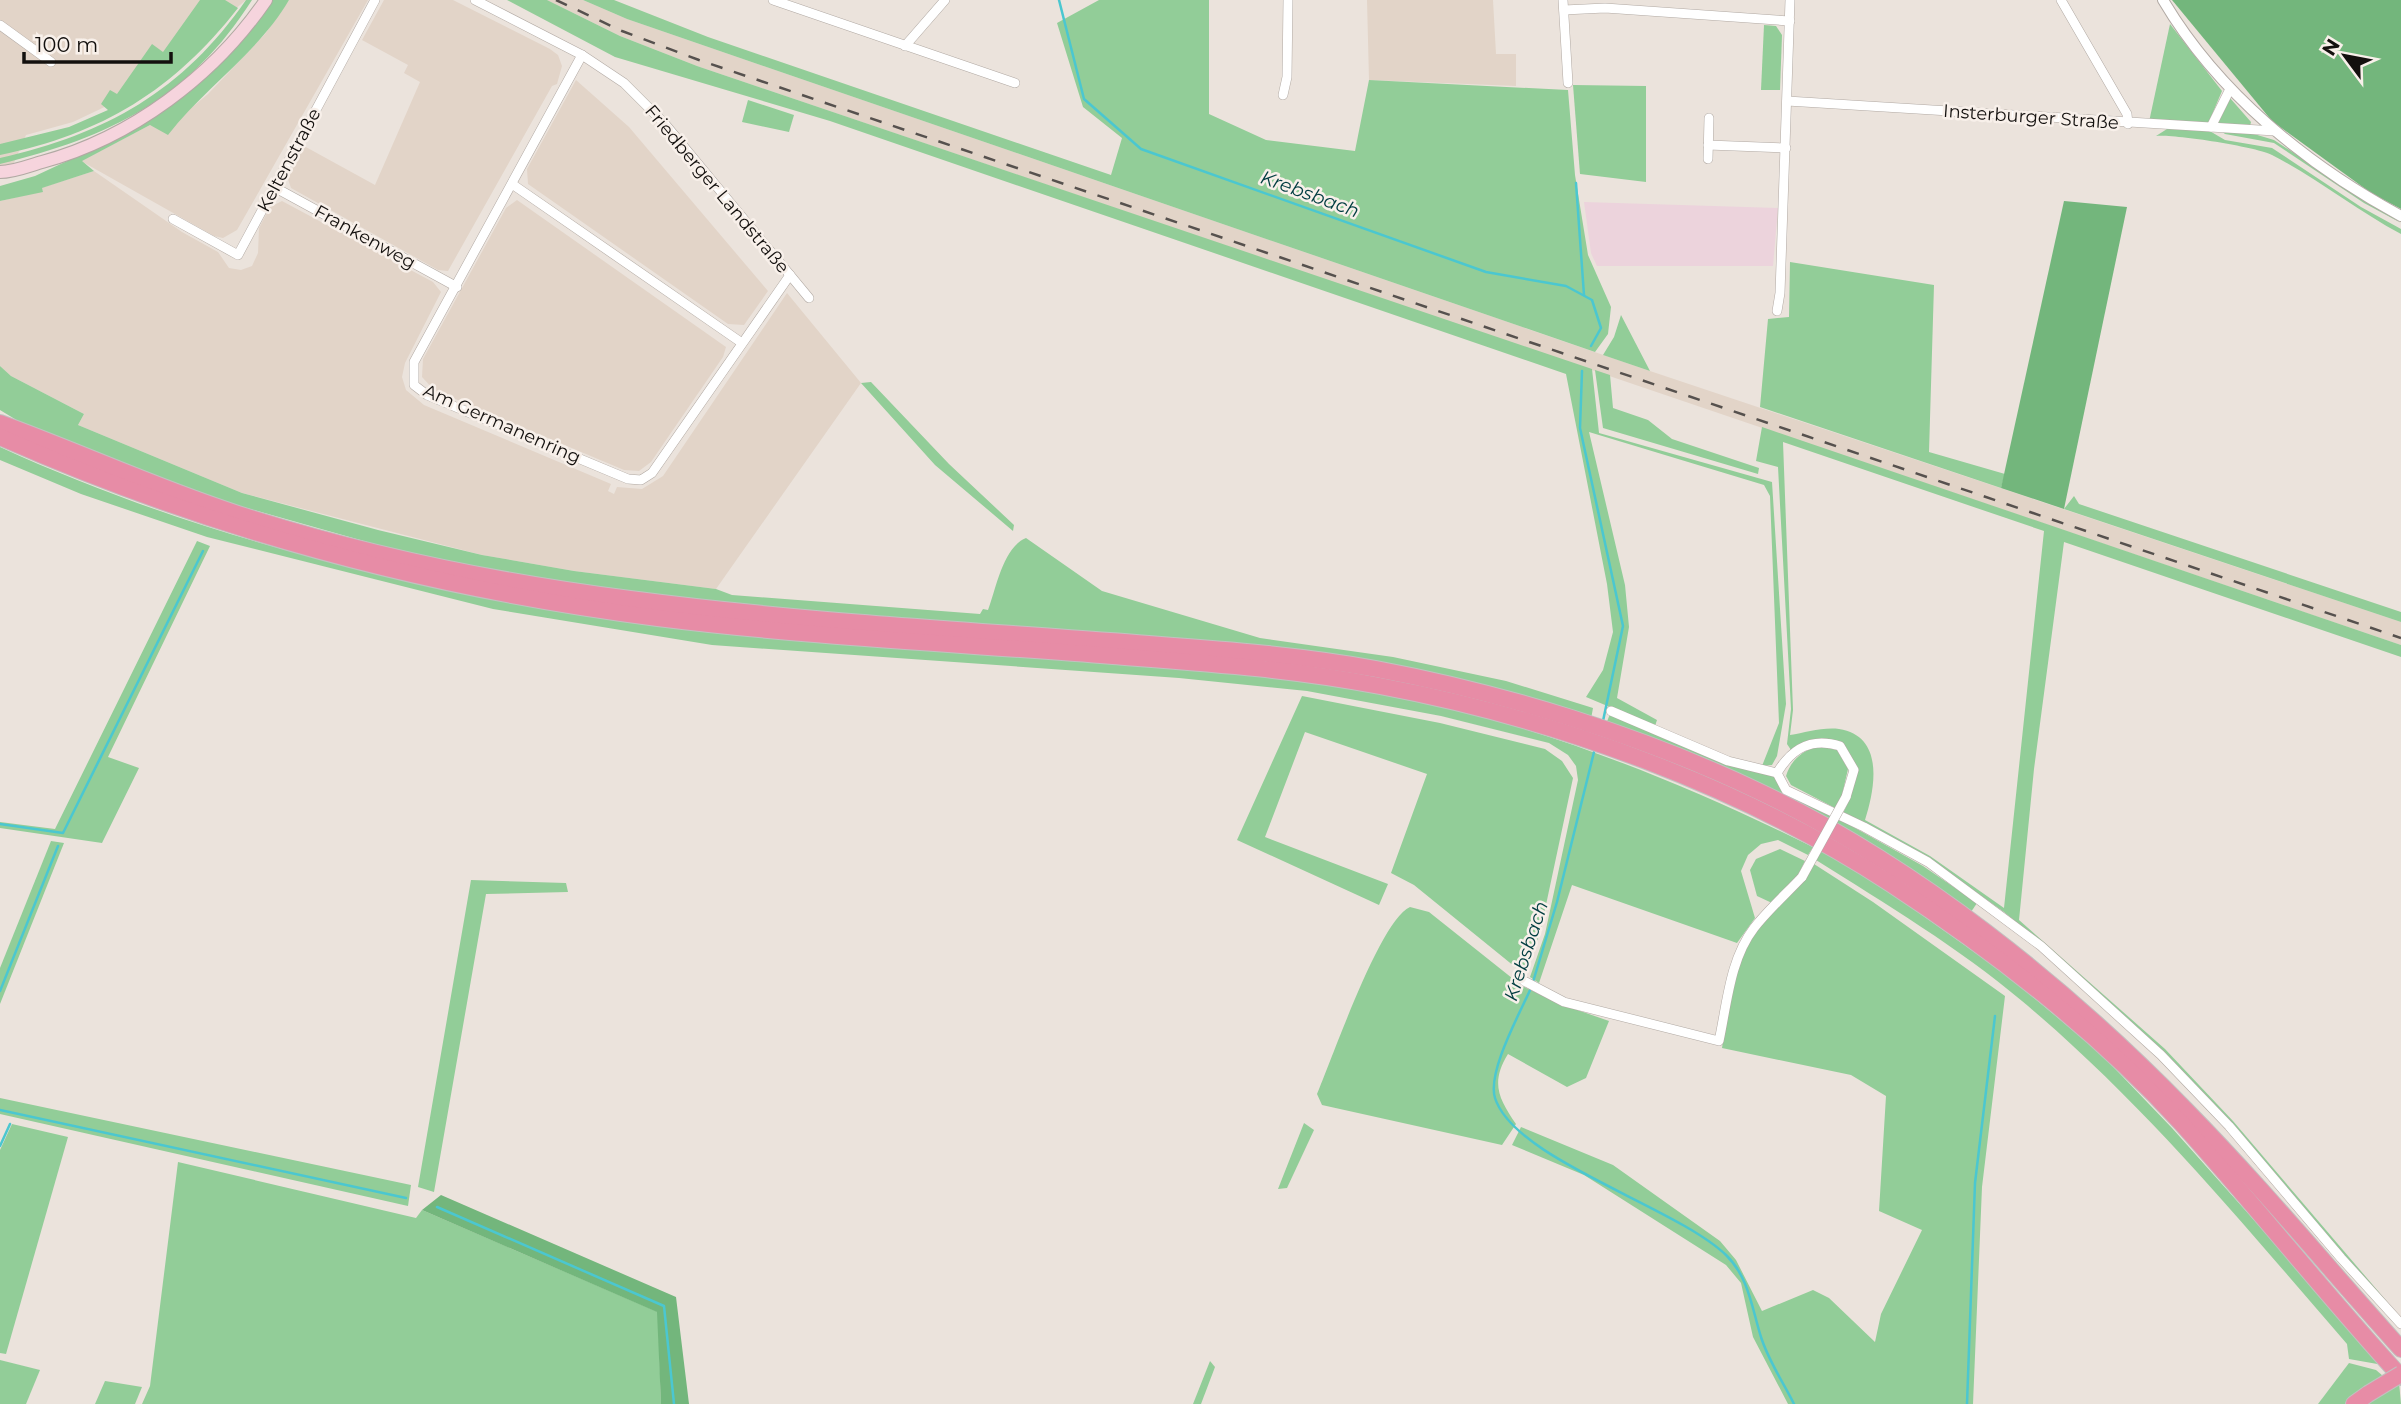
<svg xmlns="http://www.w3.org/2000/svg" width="2401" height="1404" viewBox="0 0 2401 1404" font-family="Montserrat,sans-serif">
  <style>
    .built { fill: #e2d4c8 }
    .industrial { fill: #ecd3dc }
    .green { fill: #92cd98; fill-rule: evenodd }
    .forest { fill: #73b67c }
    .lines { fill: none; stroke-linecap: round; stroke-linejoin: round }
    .stream { stroke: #4bc7d0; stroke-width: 2.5 }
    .minor-casing { stroke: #b1a9a3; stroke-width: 10 }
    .tertiary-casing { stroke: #b1a9a3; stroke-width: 12 }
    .secondary-casing { stroke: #b1a9a3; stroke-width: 14 }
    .trunk-casing { stroke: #c2c1c0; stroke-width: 18 }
    .minor { stroke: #fff; stroke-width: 9 }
    .tertiary { stroke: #fff; stroke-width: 10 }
    .secondary { stroke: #f6d4dd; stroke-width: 12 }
    .trunk { stroke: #e78ca6; stroke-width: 16 }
    .rail { stroke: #56514e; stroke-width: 2.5; stroke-dasharray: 12 12; stroke-linecap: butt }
    .minor-bridge-casing { stroke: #b1a9a3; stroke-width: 10; stroke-linecap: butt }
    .trunk-bridge-casing { stroke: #c2c1c0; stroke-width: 18; stroke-linecap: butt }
    .minor-bridge { stroke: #fff; stroke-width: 9 }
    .trunk-bridge { stroke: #e78ca6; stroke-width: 16 }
    .labels { text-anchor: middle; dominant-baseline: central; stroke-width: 5; stroke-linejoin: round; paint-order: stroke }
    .street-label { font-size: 18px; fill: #13100e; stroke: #f8f0ea }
    .water-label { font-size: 19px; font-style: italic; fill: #013d41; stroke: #f8f0ea }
  </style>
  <rect width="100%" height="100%" fill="#ebe3dc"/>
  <g class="built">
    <polygon points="0,0 246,0 136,92 73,122 26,135 13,165 0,169"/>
    <polygon points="289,0 368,0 237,230 223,238 214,236 81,161 150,125 170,132 178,119 208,94 265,34"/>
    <polygon points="384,0 453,0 550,49 558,55 562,66 557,84 552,86 448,271 438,270 291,188 288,179 304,146 375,185 420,82 404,73 408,65 362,40"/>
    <polygon points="547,0 583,0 627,19 1650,371 2401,622 2401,645 697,66 620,36"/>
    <polygon points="1367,0 1493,0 1496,54 1516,54 1516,86 1369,80"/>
    <polygon points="576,80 629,127 768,291 744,325 728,324 528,184 527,169"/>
    <polygon points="94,171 182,232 218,252 229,268 241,270 252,266 258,253 259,228 270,207 282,201 433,282 441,292 405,363 402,377 406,390 424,405 611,484 608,491 614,494 617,487 642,489 663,476 787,293 861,383 716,589 574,571 482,555 242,493 78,425 84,414 11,376 0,366 0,201 43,191 41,188"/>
    <polygon points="517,200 726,347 723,357 651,462 639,471 624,470 434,390 422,377 423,359 506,208"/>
  </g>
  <polygon class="industrial" points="1584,202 1778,208 1773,266 1597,266 1591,253"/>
  <g class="green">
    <path d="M200,0h25l13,8c-64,82 -136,126 -238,147v-11l69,-17 39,-17 -7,-6 9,-14 7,4 35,-50 11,8z"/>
    <path d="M246,0h6c-63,99 -142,137 -252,164v-6c106,-24 183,-67 246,-158z"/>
    <path d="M271,0h18c-31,53 -84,87 -121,135l-18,-10 -68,36 12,10 -52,17 1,4 -43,9v-15l35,-10 45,-21 76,-41z"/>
    <polygon points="507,0 547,0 620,36 697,66 1592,369 1599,433 1772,482 1786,704 1777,756 1772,765 1762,766 1779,723 1770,496 1764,485 1589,432 1625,585 1629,627 1617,698 1657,720 1655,726 1586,697 1603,670 1613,632 1607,584 1566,374 830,121 615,57"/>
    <polygon points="583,0 614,0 708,37 1111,175 1122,138 1083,107 1057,23 1099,0 1209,0 1209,114 1266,140 1355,151 1369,80 1568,90 1575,175 1588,255 1611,307 1608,334 1595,352 627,19"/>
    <polygon points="2170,24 2222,91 2208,124 2149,122"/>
    <polygon points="1764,25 1776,26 1782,35 1780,90 1761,90"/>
    <polygon points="1573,85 1646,86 1646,182 1580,174"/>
    <polygon points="2230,98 2251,122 2250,126 2217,123"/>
    <polygon points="748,100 794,115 789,132 742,122"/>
    <path d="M2167,129l41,1 17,10 47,8 89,59 40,22v5c-45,-24 -84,-56 -129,-79 -15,-8 -98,-21 -116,-19z"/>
    <polygon points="2220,130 2254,134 2274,140 2401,223 2364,203 2274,143 2225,134"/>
    <polygon points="1790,262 1934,285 1929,452 2005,474 2001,488 1760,407 1768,319 1789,317"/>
    <polygon points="1621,315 1650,371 1603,355 1614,337"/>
    <path d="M0,366l11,10 73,38 -6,11 164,68 136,37 104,25 92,16 142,18 16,6 248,19 3,-5 5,1c8,-21 15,-63 38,-72l76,53 158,47 133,19 113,24 87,27 -2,11 -118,-36 -575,-64 -239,-22 -189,-30 -78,-18 -156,-44 -52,-17 -161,-64 -23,-14z"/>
    <polygon points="1595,370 1610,375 1613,408 1648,420 1672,439 1759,468 1758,474 1603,428"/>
    <polygon points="871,382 949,464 1014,525 1013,531 935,465 861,383"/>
    <path d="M1762,427l639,218v12l-337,-115 -30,227 -15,151 146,129 68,72 168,197 -58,-63 -112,-132 -188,-179 -39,-32 -76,-54 -85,-45c13,-26 19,-44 0,-69 -20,-8 -32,-5 -52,6l-4,-6 4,-35 -13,-242 -22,-6zM1783,442l261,89 -40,377 -74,-52 -65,-36c10,-31 20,-84 -26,-91 -17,-2 -34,4 -49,6l3,-25z"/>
    <path d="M0,447c188,86 391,137 595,168 46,7 93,16 140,20 106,10 212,17 319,23 125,8 251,15 373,44 135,32 262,84 386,145l-5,8 -30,-15 -17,4 -13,11 -7,16 14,47 -18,25 -165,-58 -33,98 -9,-6 15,-43 33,-154 -2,-14 -8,-11 -19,-12 -108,-27 -134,-25 -128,-13 -467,-33 -219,-36 -286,-72 -126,-43 -81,-34z"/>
    <polygon points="2074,496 2079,504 2401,612 2401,622 2064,509"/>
    <polygon points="197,541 210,546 108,757 139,768 102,843 0,828 0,822 55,829"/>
    <polygon points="1302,696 1440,723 1545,749 1562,761 1573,778 1540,933 1525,975 1414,885 1391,873 1427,774 1305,732 1265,837 1388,884 1379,905 1237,840"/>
    <polygon points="1610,714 1774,775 1778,783 1831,814 1828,821 1606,724"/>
    <path d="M1818,746l19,4 11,19 -6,26 -7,13 -44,-23 -5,-9c5,-16 16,-25 32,-30z"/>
    <polygon points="1839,819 1923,866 1977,903 1971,912 1836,824"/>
    <polygon points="51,841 64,843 0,1004 0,968"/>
    <polygon points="1780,849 1805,861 1798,875 1772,903 1757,896 1750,870 1756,859"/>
    <path d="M1822,851l62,37 120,85 95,79 73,76 211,237 -34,-6 -2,-15c-104,-120 -202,-240 -325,-343 -63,-53 -136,-97 -206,-141z"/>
    <path d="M1814,864l59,38 132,94 -23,191 -9,217h-185l-35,-67 -12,-54 -15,-18 -142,-90 -72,-30 9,-18 92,38 107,76 16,19 26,51 51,-21 16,8 46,44 6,-28 41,-84 -43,-19 7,-115 -35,-21 -129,-27c7,-40 9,-85 35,-118 18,-24 41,-40 57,-66z"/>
    <polygon points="471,880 566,883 568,892 486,894 434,1192 418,1187"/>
    <path d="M1410,907l19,5 93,74 41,19 46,16 -23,57 -19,9 -59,-33c-18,29 -9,45 8,70l-14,21 -180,-40 -5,-11c15,-35 63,-174 93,-187z"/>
    <polygon points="0,1098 411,1185 408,1206 0,1114"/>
    <polygon points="1304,1123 1314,1130 1287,1188 1278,1189"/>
    <polygon points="12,1124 68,1137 6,1354 0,1353 0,1150"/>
    <polygon points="178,1162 416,1218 422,1210 658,1312 661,1404 142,1404 150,1386"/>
    <polygon points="0,1360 40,1370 26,1404 0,1404"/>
    <polygon points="1210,1361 1215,1367 1201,1404 1193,1404"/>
    <polygon points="2349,1363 2376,1370 2383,1376 2345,1404 2318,1404"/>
    <polygon points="105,1381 142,1387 135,1404 95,1404"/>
    <polygon points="2399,1382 2401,1404 2362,1404"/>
  </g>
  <g class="forest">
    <polygon points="2172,0 2401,0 2401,209 2371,193 2272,121"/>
    <polygon points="2064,201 2127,207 2064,509 2001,488"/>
    <polygon points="441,1195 676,1297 689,1404 661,1404 657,1312 422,1210"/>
  </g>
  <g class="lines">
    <g class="stream">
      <polyline points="1059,0 1084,99 1141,149 1486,272 1566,286 1592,300 1601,328 1591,346"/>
      <polyline points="1576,183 1584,295"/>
      <polyline points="1582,371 1580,428 1623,626 1603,721"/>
      <polyline points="0,824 63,833 203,551"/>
      <polyline points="1533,982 1557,902 1595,748"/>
      <path d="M1531,988c-11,25 -44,84 -36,110 20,62 180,108 231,157 23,22 26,54 35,82 7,23 22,45 33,67"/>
      <polyline points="0,991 58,846"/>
      <polyline points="0,1110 406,1198"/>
      <polyline points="0,1146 10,1124"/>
      <polyline points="437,1207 664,1306 674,1404"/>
      <polyline points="1967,1404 1975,1183 1995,1016"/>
    </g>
    <g class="minor-casing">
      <g id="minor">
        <polyline points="475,0 582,55 624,83 665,124 809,298"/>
        <polyline points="773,0 1015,83"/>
        <polyline points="1563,0 1568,83"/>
        <polyline points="2061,0 2127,114 2128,124"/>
        <polyline points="1564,10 1605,8 1790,21"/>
        <polyline points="0,25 51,62"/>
        <polyline points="905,46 945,0"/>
        <polyline points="582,55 414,362 414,385 427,395 628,479 641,480 652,473 790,275"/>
        <polyline points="1283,95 1287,77 1288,0"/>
        <polyline points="1787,101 2275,131"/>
        <polyline points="2211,127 2230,89"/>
        <polyline points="1708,145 1786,148"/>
        <polyline points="1708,159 1709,118"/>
        <polyline points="512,184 742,343"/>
        <polyline points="274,187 457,287"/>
        <polyline points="173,219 238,255 375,0"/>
        <polyline points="1777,311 1780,293 1790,0"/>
        <polyline points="1611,711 1728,761 1777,773"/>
        <polyline points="1777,773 1786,790 1864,827 1928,862 2041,946 2161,1055 2229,1126 2341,1258 2401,1324"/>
        <path d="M1777,773c15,-25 35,-36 63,-27l14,24 -8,27"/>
        <path d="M1524,981l40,21 155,39c8,-37 11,-82 35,-113 14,-18 32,-34 48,-51"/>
      </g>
    </g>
    <g class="tertiary-casing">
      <path id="tertiary" d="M2163,0c55,93 144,165 238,216"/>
    </g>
    <g class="secondary-casing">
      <path id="secondary" d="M0,172c14,0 28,-6 42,-10 89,-24 172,-86 224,-162"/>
    </g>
    <g class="trunk-casing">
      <g id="trunk">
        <path d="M0,423c80,29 157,65 238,91 127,41 259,68 392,85 159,21 320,30 480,42 89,7 179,12 266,28 128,24 265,66 382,122 158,75 307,195 428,319 75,76 144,160 215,239"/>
        <path d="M0,437c210,93 430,152 658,181 151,19 304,26 455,38 90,7 180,13 267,30 176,33 361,100 511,198 104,68 206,147 290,239 75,83 144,171 220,254"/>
        <polyline points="2354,1404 2368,1394"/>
      </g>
    </g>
    <use href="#minor" class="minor"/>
    <use href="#tertiary" class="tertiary"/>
    <use href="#secondary" class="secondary"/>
    <use href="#trunk" class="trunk"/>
    <polyline class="rail" points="556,0 622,31 699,60 2401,638"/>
    <g class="minor-bridge-casing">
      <polyline id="minor-bridge" points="1802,877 1846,797"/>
    </g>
    <g class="trunk-bridge-casing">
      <polyline id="trunk-bridge" points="2368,1394 2401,1374"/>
    </g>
    <use href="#minor-bridge" class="minor-bridge"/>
    <use href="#trunk-bridge" class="trunk-bridge"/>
  </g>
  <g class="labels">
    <g class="street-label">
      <text transform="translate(2031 117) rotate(4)">Insterburger Straße</text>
      <text transform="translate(289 160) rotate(-62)">Keltenstraße</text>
      <text transform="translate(717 189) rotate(50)">Friedberger Landstraße</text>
      <text transform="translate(365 237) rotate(29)">Frankenweg</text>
      <text transform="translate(502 424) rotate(24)">Am Germanenring</text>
    </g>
    <g class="water-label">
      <text transform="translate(1310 194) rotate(20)">Krebsbach</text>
      <text transform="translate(1526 951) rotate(-72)">Krebsbach</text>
    </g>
  </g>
  <g transform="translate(2345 56) rotate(302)" stroke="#f8f0ea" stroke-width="5" paint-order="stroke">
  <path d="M0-5L12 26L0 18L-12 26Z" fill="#13100e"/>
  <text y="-10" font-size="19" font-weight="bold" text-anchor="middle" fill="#13100e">N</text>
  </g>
  <path d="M24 52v10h147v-10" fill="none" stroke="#13100e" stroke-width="3.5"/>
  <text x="35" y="52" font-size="21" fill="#13100e" stroke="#f8f0ea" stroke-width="5" paint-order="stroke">100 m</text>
</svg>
